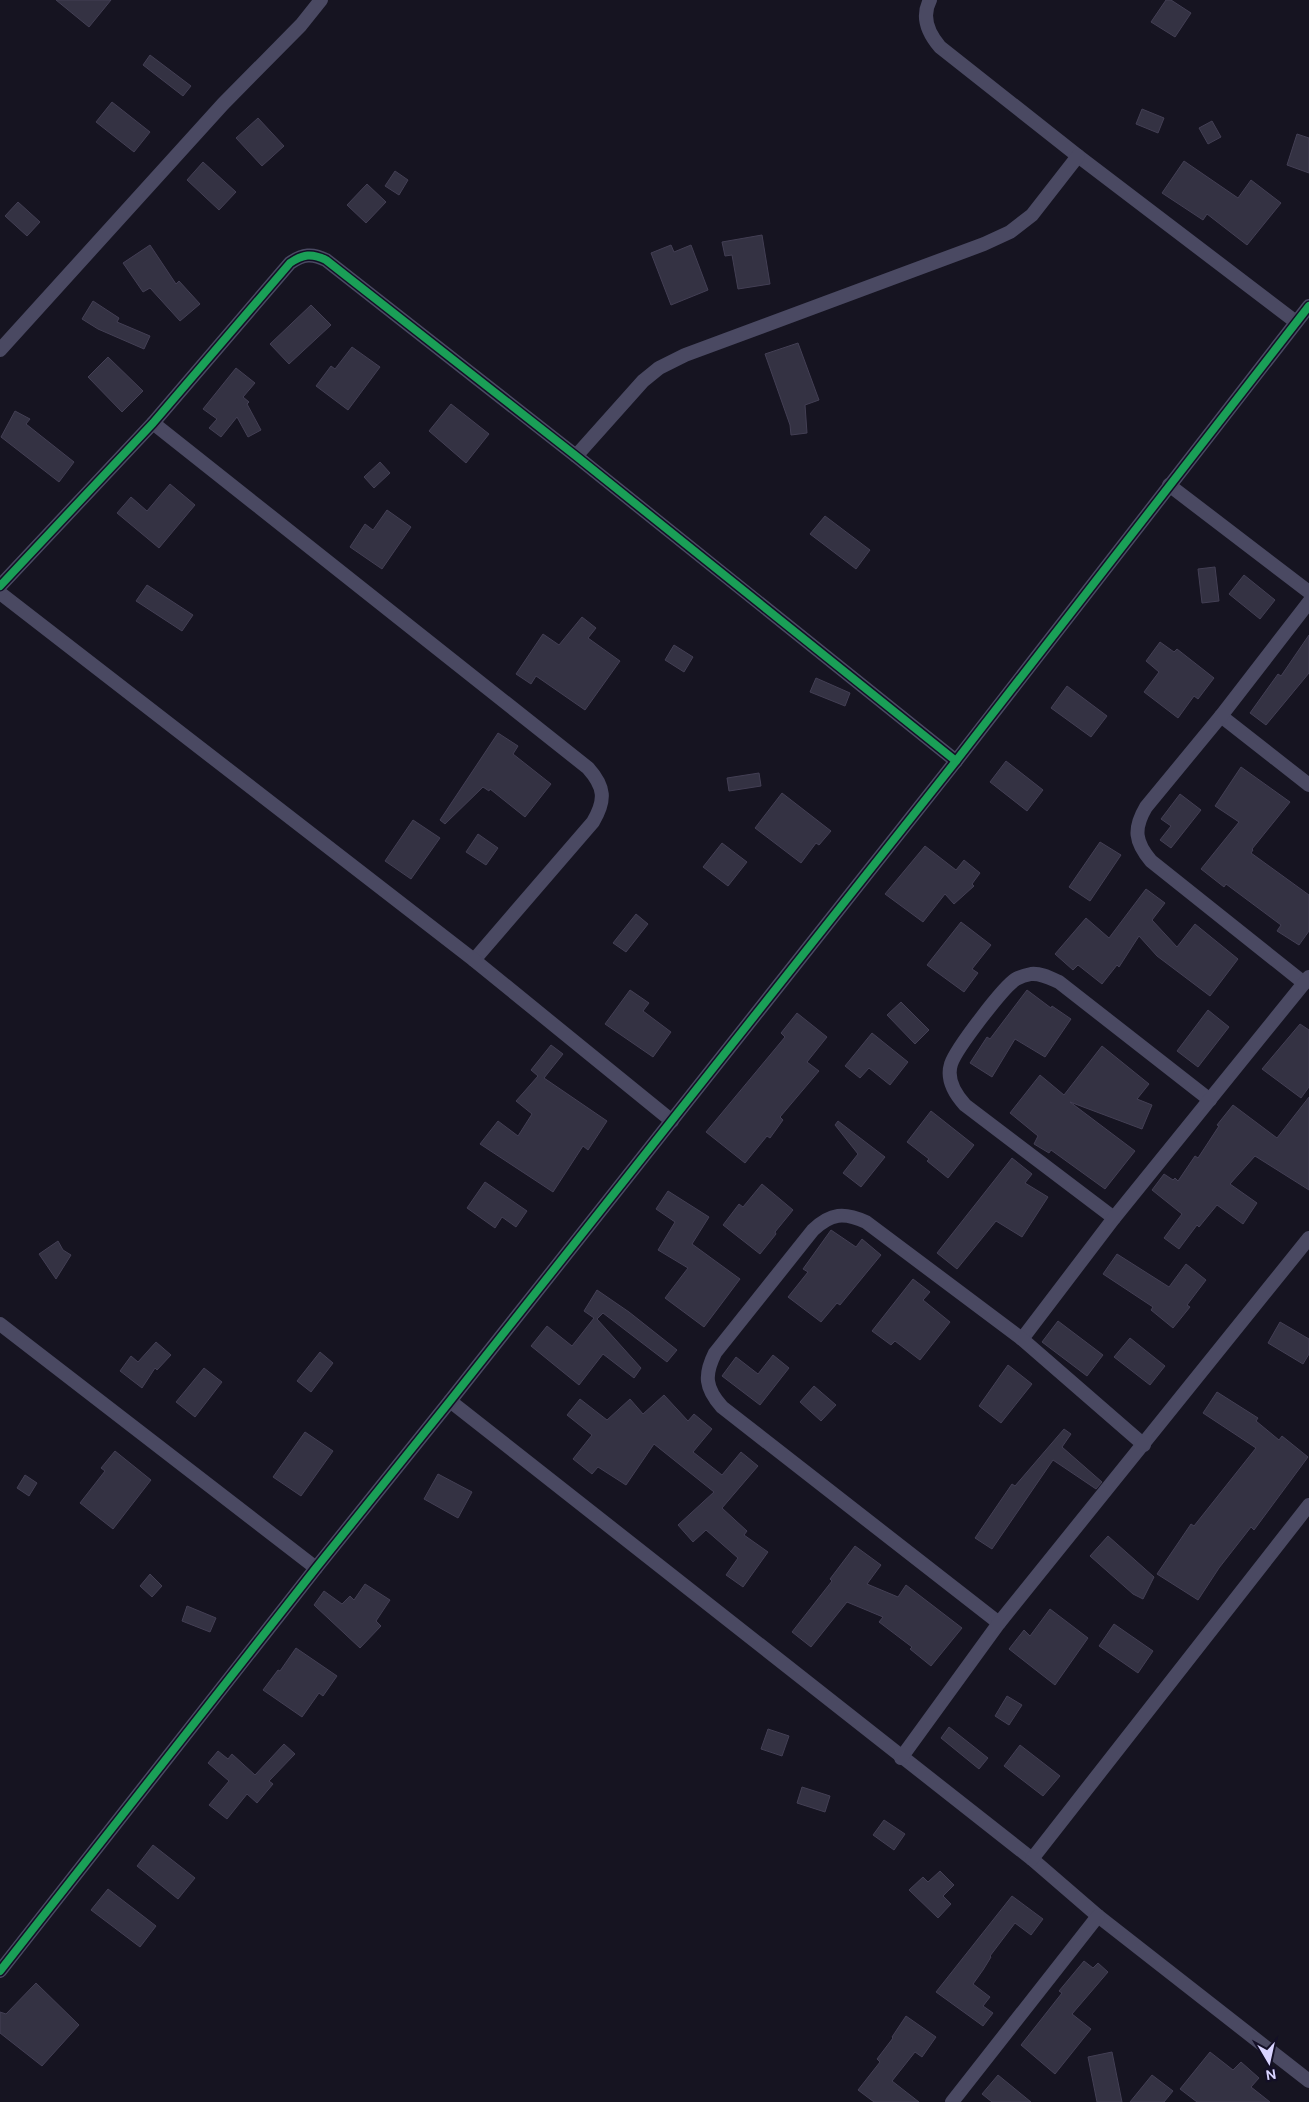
<svg xmlns="http://www.w3.org/2000/svg" width="1309" height="2102" viewBox="0 0 1309 2102" font-family="'DM Sans',sans-serif">
  <style>
    .building { fill: #343243; stroke: #433f54 }
    .lines { fill: none; stroke-linecap: round; stroke-linejoin: round }
    .minor { stroke: #4a4962; stroke-width: 14 }
    .cycleway-casing { stroke: #130f26; stroke-width: 11 }
    .cycleway { stroke: #1a9f57; stroke-width: 8 }
  </style>
  <rect width="100%" height="100%" fill="#161421"/>
  <g class="building">
    <polygon points="56,0 111,0 89,27"/>
    <polygon points="1166,0 1171,0 1191,13 1175,37 1151,22"/>
    <polygon points="150,55 191,86 183,96 143,65"/>
    <polygon points="112,102 150,132 134,152 96,122"/>
    <polygon points="1142,109 1164,118 1158,133 1136,124"/>
    <polygon points="258,118 284,146 262,166 236,138"/>
    <polygon points="1212,121 1221,137 1208,144 1199,128"/>
    <polygon points="1297,134 1309,138 1309,173 1287,165"/>
    <polygon points="1184,161 1238,198 1251,180 1281,203 1247,245 1207,214 1203,220 1162,193"/>
    <polygon points="203,162 236,192 219,210 187,180"/>
    <polygon points="395,171 408,180 399,195 385,186"/>
    <polygon points="367,184 386,202 366,223 347,205"/>
    <polygon points="18,202 40,222 27,236 5,216"/>
    <polygon points="762,235 770,284 738,289 732,255 725,256 722,242"/>
    <polygon points="150,245 176,284 179,281 200,304 180,321 150,288 143,292 123,263"/>
    <polygon points="671,245 674,252 691,245 708,290 671,305 651,253"/>
    <polygon points="93,301 119,318 117,322 150,336 144,349 98,329 82,319"/>
    <polygon points="311,305 331,325 289,364 270,344"/>
    <polygon points="798,343 819,400 805,405 807,433 791,435 790,425 765,354"/>
    <polygon points="352,347 380,367 348,410 316,386 331,366 335,369"/>
    <polygon points="108,357 143,391 122,412 88,377"/>
    <polygon points="236,368 255,383 243,397 249,402 247,404 261,430 248,437 237,417 221,437 209,428 217,419 203,409"/>
    <polygon points="451,404 489,434 466,463 429,431"/>
    <polygon points="15,411 30,419 26,424 74,462 59,482 1,437"/>
    <polygon points="380,462 390,473 374,488 364,477"/>
    <polygon points="170,484 195,505 159,548 117,513 131,497 147,511"/>
    <polygon points="387,510 411,527 382,569 350,547 365,524 373,530"/>
    <polygon points="825,516 870,550 856,569 810,534"/>
    <polygon points="1215,567 1219,601 1202,603 1198,569"/>
    <polygon points="1244,575 1275,600 1260,619 1229,594"/>
    <polygon points="147,585 193,615 182,631 136,601"/>
    <polygon points="582,617 596,628 588,638 620,661 585,710 536,676 531,684 516,674 543,634 559,645"/>
    <polygon points="1309,635 1309,673 1266,725 1250,713 1278,674 1281,676"/>
    <polygon points="1160,642 1174,652 1177,649 1214,678 1198,699 1194,696 1178,718 1144,692 1159,672 1146,661"/>
    <polygon points="674,645 693,657 684,672 665,660"/>
    <polygon points="816,678 850,693 845,706 810,692"/>
    <polygon points="1067,686 1107,716 1091,737 1051,708"/>
    <polygon points="498,733 518,746 513,754 551,784 525,817 490,789 489,791 483,787 445,824 440,820"/>
    <polygon points="1006,761 1043,790 1027,811 990,782"/>
    <polygon points="1241,767 1290,802 1252,849 1253,850 1251,853 1309,895 1309,931 1299,945 1277,931 1281,925 1226,884 1224,887 1201,869 1239,822 1215,806"/>
    <polygon points="759,773 761,786 729,791 727,778"/>
    <polygon points="782,793 831,831 819,845 816,843 801,863 755,828"/>
    <polygon points="1180,794 1201,810 1171,848 1160,840 1171,826 1161,819"/>
    <polygon points="413,820 440,838 411,879 385,861"/>
    <polygon points="478,834 498,848 486,865 466,852"/>
    <polygon points="1100,842 1121,855 1090,901 1069,887"/>
    <polygon points="722,843 747,862 728,886 703,867"/>
    <polygon points="925,846 956,870 964,860 980,873 972,884 974,886 954,904 945,894 923,922 885,894"/>
    <polygon points="1146,889 1165,903 1152,920 1177,947 1195,924 1238,959 1210,996 1157,956 1139,936 1119,967 1117,965 1102,984 1078,965 1073,970 1055,954 1086,918 1109,938"/>
    <polygon points="636,914 648,924 626,952 613,943"/>
    <polygon points="961,922 991,945 972,969 978,973 964,992 927,965"/>
    <polygon points="630,990 649,1003 643,1011 671,1032 653,1057 605,1024"/>
    <polygon points="1027,990 1051,1008 1052,1006 1071,1019 1045,1057 1015,1039 992,1077 970,1063 987,1037 990,1039"/>
    <polygon points="901,1002 929,1030 915,1044 887,1015"/>
    <polygon points="1208,1010 1229,1027 1198,1067 1177,1051"/>
    <polygon points="797,1013 827,1037 807,1062 819,1071 780,1117 783,1120 770,1138 767,1136 745,1163 706,1132 785,1037 781,1033"/>
    <polygon points="1300,1024 1309,1030 1309,1087 1301,1098 1262,1069"/>
    <polygon points="872,1033 908,1062 890,1085 869,1068 860,1078 845,1066"/>
    <polygon points="551,1045 563,1054 544,1078 607,1121 588,1150 583,1146 553,1192 480,1144 498,1121 518,1136 532,1114 516,1101 538,1076 531,1070"/>
    <polygon points="1102,1046 1149,1084 1137,1099 1152,1105 1142,1129 1070,1102 1135,1151 1105,1189 1051,1150 1049,1153 1034,1144 1038,1136 1010,1113 1040,1075 1064,1095"/>
    <polygon points="1309,1097 1309,1190 1255,1156 1230,1184 1257,1203 1243,1224 1217,1205 1199,1227 1197,1225 1179,1249 1164,1238 1182,1214 1152,1190 1164,1174 1173,1180 1175,1178 1178,1181 1195,1156 1198,1158 1219,1126 1217,1125 1233,1105 1277,1138"/>
    <polygon points="931,1111 974,1145 948,1178 927,1161 929,1159 907,1142"/>
    <polygon points="838,1121 885,1157 861,1187 843,1173 858,1154 835,1125"/>
    <polygon points="1012,1158 1032,1174 1025,1183 1048,1197 1022,1237 996,1221 957,1269 937,1253"/>
    <polygon points="485,1182 527,1211 516,1227 502,1217 495,1228 467,1208"/>
    <polygon points="762,1184 793,1210 775,1232 776,1234 760,1254 723,1225 739,1204 743,1207"/>
    <polygon points="668,1191 709,1217 692,1244 740,1279 704,1327 665,1298 688,1268 658,1250 675,1222 656,1209"/>
    <polygon points="831,1230 856,1247 862,1239 881,1255 840,1305 837,1303 821,1322 788,1297 808,1272 803,1269"/>
    <polygon points="58,1241 63,1250 71,1255 56,1279 39,1254"/>
    <polygon points="1117,1254 1169,1287 1186,1264 1206,1280 1187,1305 1190,1307 1173,1328 1151,1310 1153,1307 1103,1274"/>
    <polygon points="913,1279 930,1292 923,1300 950,1322 920,1360 895,1341 891,1345 872,1331"/>
    <polygon points="597,1290 629,1312 677,1350 667,1362 603,1313 597,1319 641,1368 634,1378 603,1354 579,1385 531,1346 547,1326 572,1346 594,1318 584,1311"/>
    <polygon points="1058,1321 1103,1355 1087,1376 1042,1342"/>
    <polygon points="1280,1322 1309,1339 1309,1354 1303,1364 1268,1343"/>
    <polygon points="1130,1338 1165,1366 1150,1385 1114,1357"/>
    <polygon points="156,1342 171,1355 157,1370 155,1368 142,1388 120,1371 131,1356 138,1362"/>
    <polygon points="320,1352 333,1363 311,1392 297,1381"/>
    <polygon points="773,1355 789,1368 760,1405 722,1376 736,1357 758,1374"/>
    <polygon points="1008,1365 1032,1384 1001,1423 979,1406"/>
    <polygon points="204,1368 222,1382 195,1417 176,1402"/>
    <polygon points="814,1386 836,1405 821,1421 800,1402"/>
    <polygon points="1217,1392 1258,1418 1256,1421 1279,1440 1282,1436 1308,1457 1254,1530 1251,1527 1219,1568 1198,1600 1157,1574 1191,1524 1194,1526 1256,1448 1203,1413"/>
    <polygon points="664,1395 688,1421 694,1414 712,1429 693,1452 722,1475 741,1452 758,1466 722,1508 747,1531 744,1535 768,1552 743,1587 726,1575 738,1558 706,1530 693,1542 678,1525 714,1492 654,1444 626,1485 598,1467 592,1474 573,1459 592,1435 567,1415 580,1399 607,1420 630,1399 643,1414"/>
    <polygon points="1064,1429 1071,1434 1062,1447 1102,1482 1096,1489 1053,1460 992,1549 975,1538 1012,1484 1015,1486"/>
    <polygon points="305,1432 333,1451 301,1496 273,1477"/>
    <polygon points="115,1451 151,1480 113,1529 80,1503 105,1471 101,1468"/>
    <polygon points="438,1474 472,1492 458,1518 424,1499"/>
    <polygon points="25,1475 37,1483 29,1496 17,1488"/>
    <polygon points="1108,1536 1154,1577 1143,1599 1133,1594 1090,1556"/>
    <polygon points="855,1546 881,1565 867,1584 898,1597 906,1585 962,1628 931,1666 910,1649 912,1647 879,1622 883,1617 847,1602 811,1647 792,1632 832,1581 830,1579"/>
    <polygon points="150,1574 162,1586 152,1597 140,1586"/>
    <polygon points="365,1584 390,1600 376,1621 381,1626 360,1648 314,1605 324,1591 342,1604 350,1596 354,1600"/>
    <polygon points="187,1606 216,1618 210,1632 182,1621"/>
    <polygon points="1050,1609 1088,1638 1055,1685 1009,1649 1024,1630 1030,1636"/>
    <polygon points="1114,1624 1153,1651 1138,1673 1099,1646"/>
    <polygon points="296,1648 337,1676 323,1696 319,1693 302,1717 263,1690 278,1670 280,1671"/>
    <polygon points="1007,1696 1022,1705 1009,1725 995,1716"/>
    <polygon points="949,1727 988,1758 979,1769 941,1738"/>
    <polygon points="768,1729 789,1736 782,1756 761,1749"/>
    <polygon points="284,1744 295,1754 269,1781 273,1784 257,1803 247,1794 227,1819 209,1805 229,1781 208,1763 218,1751 228,1759 232,1754 255,1775"/>
    <polygon points="1020,1745 1060,1776 1043,1796 1004,1766"/>
    <polygon points="802,1787 830,1796 825,1812 797,1803"/>
    <polygon points="884,1820 905,1834 894,1850 873,1835"/>
    <polygon points="153,1845 195,1878 178,1899 137,1866"/>
    <polygon points="940,1871 954,1885 943,1896 951,1904 938,1918 909,1890 923,1877 928,1882"/>
    <polygon points="108,1889 156,1926 140,1947 91,1910"/>
    <polygon points="1012,1896 1043,1919 1031,1935 1015,1923 990,1956 991,1957 983,1970 973,1984 990,1997 983,2006 993,2013 983,2026 936,1992"/>
    <polygon points="1084,1961 1093,1968 1098,1963 1108,1972 1072,2014 1091,2029 1055,2074 1021,2045 1062,1993 1059,1991"/>
    <polygon points="36,1983 79,2025 42,2066 0,2033 0,2012 6,2014"/>
    <polygon points="906,2016 936,2037 922,2057 915,2052 892,2081 919,2102 874,2102 858,2090 880,2062 877,2059 893,2038 892,2037"/>
    <polygon points="1112,2052 1122,2102 1097,2102 1088,2057"/>
    <polygon points="1210,2052 1233,2070 1241,2062 1259,2078 1251,2087 1270,2102 1197,2102 1180,2089"/>
    <polygon points="998,2075 1031,2102 992,2102 982,2094"/>
    <polygon points="1152,2075 1173,2091 1164,2102 1130,2102"/>
  </g>
  <g class="lines">
    <g class="minor">
      <path d="M930,0c-9,17 -2,33 10,47l138,109 218,166"/>
      <polyline points="0,350 223,104 301,25 321,0"/>
      <path d="M153,423l435,345c17,19 18,32 5,54l-119,138"/>
      <polyline points="576,456 643,381 659,368 685,355 984,244 1010,232 1032,215 1078,156"/>
      <polyline points="1169,485 1309,592"/>
      <path d="M0,586l153,-163 137,-160c13,-9 22,-10 36,-3l250,196 380,305"/>
      <polyline points="0,593 474,960 672,1121"/>
      <polyline points="1221,716 1309,785"/>
      <path d="M1304,983l-153,-122c-16,-19 -18,-32 -5,-54l75,-91 88,-114"/>
      <path d="M1114,1218l-149,-113c-10,-11 -19,-25 -14,-41 5,-15 52,-77 65,-85 4,-2 10,-4 15,-5 10,-1 19,4 28,8l151,118"/>
      <polyline points="0,1324 316,1568"/>
      <polyline points="1022,1339 1114,1218 1309,977"/>
      <polyline points="450,1401 1032,1859 1098,1916 1309,2081"/>
      <path d="M999,1623l-277,-216c-17,-19 -18,-32 -7,-54l98,-123c18,-17 31,-18 53,-8l156,117 122,106"/>
      <polyline points="901,1758 999,1623 1309,1238"/>
      <polyline points="1032,1859 1309,1505"/>
      <polyline points="0,1971 316,1568 450,1401 956,761 1309,306"/>
      <polyline points="952,2102 1098,1916"/>
    </g>
    <g class="cycleway-casing">
      <g id="cycleway">
        <path d="M0,586l153,-163 137,-160c13,-9 22,-10 36,-3l250,196 380,305"/>
        <polyline points="0,1971 316,1568 450,1401 956,761 1309,306"/>
      </g>
    </g>
    <use href="#cycleway" class="cycleway"/>
  </g>
  <g transform="translate(1269 2062) rotate(171)" stroke="#130f26" stroke-width="4" paint-order="stroke">
  <path d="M0-4L9 19L0 12L-9 19Z" fill="#d9d4ff"/>
  <text y="-8" font-size="14" font-weight="bold" text-anchor="middle" fill="#d9d4ff">N</text>
  </g>
</svg>
